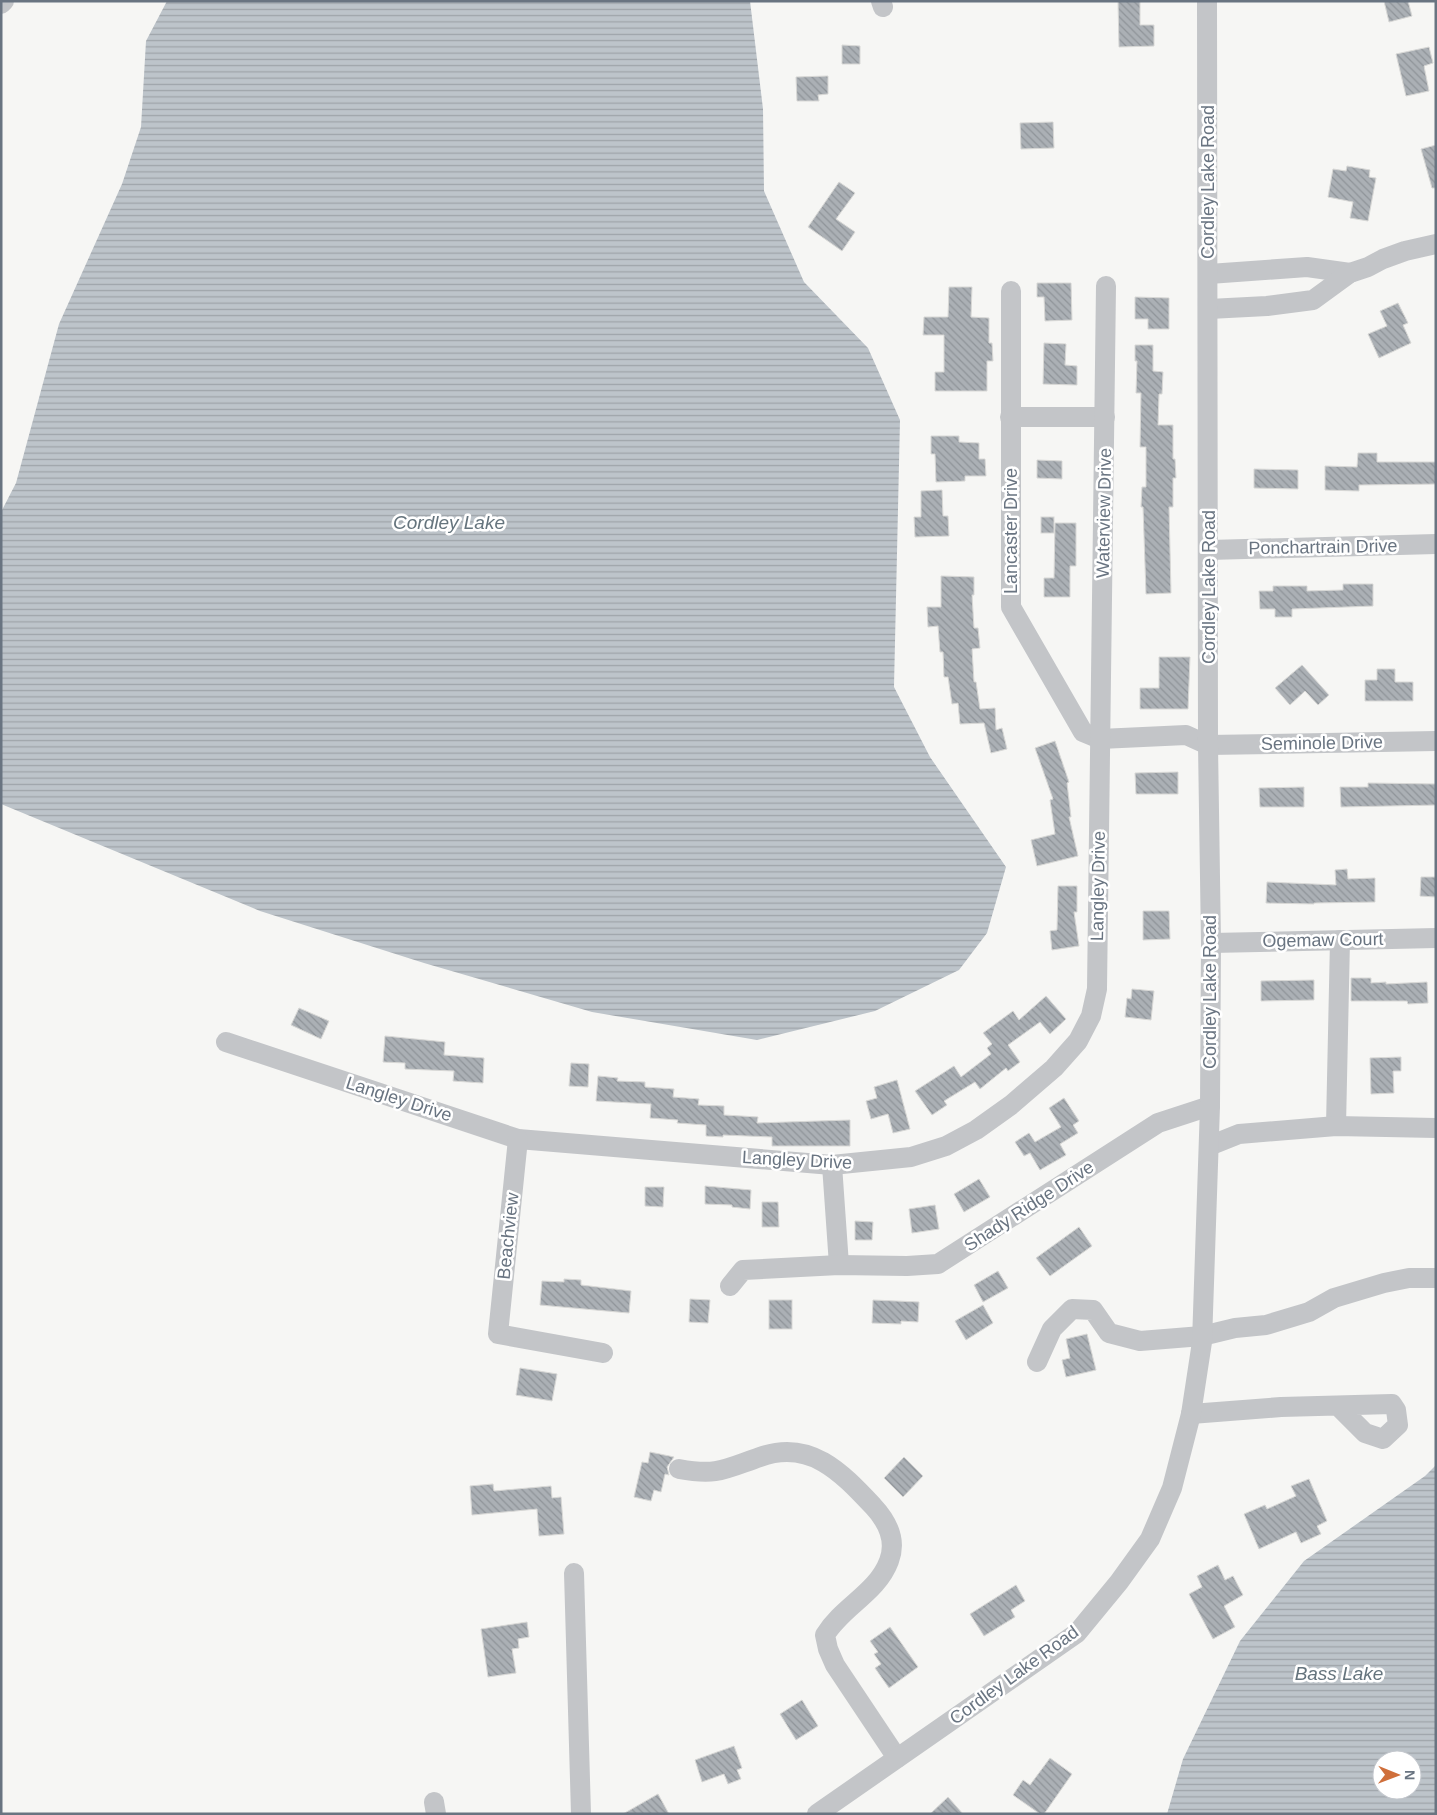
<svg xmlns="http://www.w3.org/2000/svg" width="1437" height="1815" viewBox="0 0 1437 1815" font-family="Helvetica,sans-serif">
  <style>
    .water { fill: url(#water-rules); fill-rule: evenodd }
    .building { fill: url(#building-back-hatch); stroke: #d8d8d6 }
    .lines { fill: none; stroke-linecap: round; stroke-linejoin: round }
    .minor { stroke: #c3c5c8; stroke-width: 20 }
    .labels { text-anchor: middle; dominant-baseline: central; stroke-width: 5; stroke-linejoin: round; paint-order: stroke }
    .street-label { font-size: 18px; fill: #697481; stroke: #fff }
    .water-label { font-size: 19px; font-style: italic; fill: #65747d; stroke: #fff }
  </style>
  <defs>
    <pattern id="water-rules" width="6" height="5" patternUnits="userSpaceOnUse" patternTransform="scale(1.25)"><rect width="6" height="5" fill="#bdc4ca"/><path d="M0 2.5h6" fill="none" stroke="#9ea4a9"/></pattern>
    <pattern id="building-back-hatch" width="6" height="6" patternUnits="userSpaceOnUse" patternTransform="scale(1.25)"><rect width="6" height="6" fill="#abb0b5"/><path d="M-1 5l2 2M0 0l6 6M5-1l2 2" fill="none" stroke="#8f9499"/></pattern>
  </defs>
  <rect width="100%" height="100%" fill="#f6f6f4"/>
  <g class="water">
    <polygon points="167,1 750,1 763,109 764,191 804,282 868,348 900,420 894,687 930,757 1006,867 987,933 959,970 875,1011 757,1040 592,1012 424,963 260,911 1,804 1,512 16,483 59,324 122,184 141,127 146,41"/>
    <path d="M1436,1465v349h-269l16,-55 57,-118 64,-80 121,-85zM1382,1760h30v30h-30z"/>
  </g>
  <g class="building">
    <polygon points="1118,1 1140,1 1140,25 1154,25 1154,46 1119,47"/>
    <polygon points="1384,1 1408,1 1412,16 1389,22"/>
    <polygon points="842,45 860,46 860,64 842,64"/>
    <polygon points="1429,47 1433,63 1424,66 1429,91 1406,96 1396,54"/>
    <polygon points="828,76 828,94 818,95 819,101 797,101 796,77"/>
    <polygon points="1053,122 1054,148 1021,149 1020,123"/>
    <polygon points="1436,145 1436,188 1432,188 1421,149"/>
    <polygon points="1347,166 1370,170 1369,177 1376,178 1368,221 1350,218 1353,202 1328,197 1333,169 1346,171"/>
    <polygon points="839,182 855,193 836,219 855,232 842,251 808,227"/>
    <polygon points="1037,283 1071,283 1072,320 1045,321 1044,297 1037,297"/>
    <polygon points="949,287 972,287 971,317 989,318 989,343 992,343 993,361 987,361 987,391 935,391 935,372 944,372 944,335 923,335 924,317 948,317"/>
    <polygon points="1135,297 1169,298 1169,329 1148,329 1148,319 1135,319"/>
    <polygon points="1398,303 1408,323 1403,325 1411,343 1379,358 1368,334 1387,326 1380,311"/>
    <polygon points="1044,343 1066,344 1065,365 1077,366 1077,385 1043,384"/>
    <polygon points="1135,345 1153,345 1153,371 1163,372 1162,394 1159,394 1158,425 1173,425 1173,459 1175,459 1176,478 1173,478 1173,507 1169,507 1171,593 1146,594 1143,507 1141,507 1142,487 1146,487 1146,447 1140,447 1141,393 1136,393 1137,361 1135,361"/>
    <polygon points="931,436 959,436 959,442 979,443 979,459 985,459 986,476 965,476 965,481 936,482 935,454 931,454"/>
    <polygon points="1358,453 1377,453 1377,462 1436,462 1436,484 1359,485 1359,491 1325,490 1325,466 1357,467"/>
    <polygon points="1037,460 1062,461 1062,479 1037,478"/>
    <polygon points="1254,469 1298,470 1298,489 1254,488"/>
    <polygon points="942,490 943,516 948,516 949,536 915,537 914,517 921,517 921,491"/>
    <rect x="1041" y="517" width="13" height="16"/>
    <polygon points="1055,523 1076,523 1076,566 1070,566 1070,597 1044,597 1044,578 1054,578"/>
    <polygon points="941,576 974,577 974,595 972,595 974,628 978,628 980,648 972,649 974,682 976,682 980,709 995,708 996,730 1002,728 1007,749 991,753 984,723 960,724 958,703 952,704 948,677 944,677 943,652 940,652 938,626 928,627 927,607 941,607"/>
    <polygon points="1343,584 1373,584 1373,606 1292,609 1292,617 1275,617 1275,609 1260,609 1259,591 1273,591 1273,586 1307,586 1307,591 1343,590"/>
    <polygon points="1159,657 1190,657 1188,709 1140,709 1140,688 1159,688"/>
    <polygon points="1302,665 1329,695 1318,705 1305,691 1290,705 1275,688"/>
    <polygon points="1377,669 1395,669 1395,682 1413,682 1413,701 1365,701 1365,680 1377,680"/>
    <polygon points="1055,741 1069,782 1067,783 1071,817 1069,817 1078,856 1037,866 1031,840 1055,834 1050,800 1053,799 1035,748"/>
    <polygon points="1178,772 1178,794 1136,794 1135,773"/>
    <polygon points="1368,783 1436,784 1436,805 1341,807 1340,787 1368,787"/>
    <polygon points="1304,787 1304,807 1260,807 1259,788"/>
    <polygon points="1347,869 1348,879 1375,878 1375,902 1314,903 1314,904 1266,903 1267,882 1336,885 1335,870"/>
    <polygon points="1421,877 1436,877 1436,897 1420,896"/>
    <polygon points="1058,886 1077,886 1077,912 1074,912 1079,946 1052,950 1050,931 1057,930"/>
    <polygon points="1143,911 1169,911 1170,939 1143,940"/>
    <polygon points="1351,978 1371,978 1371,983 1386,982 1386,984 1427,982 1428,1003 1408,1004 1407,1001 1351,1001"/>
    <polygon points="1314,980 1314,1000 1261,1001 1261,981"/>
    <polygon points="1132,989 1154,991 1151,1020 1125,1017 1127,998 1131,999"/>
    <polygon points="1046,996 1066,1019 1050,1034 1040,1022 1008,1045 1020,1062 1008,1071 1006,1068 980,1089 975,1082 944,1101 947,1105 932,1115 915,1091 954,1066 961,1077 991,1054 987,1048 992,1044 983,1033 1013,1011 1019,1020"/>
    <polygon points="299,1008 329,1021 321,1039 291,1025"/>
    <polygon points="385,1036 445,1042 444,1055 484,1058 483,1083 453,1081 454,1071 405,1069 405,1063 383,1062"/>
    <polygon points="1401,1057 1401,1071 1393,1071 1394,1093 1371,1094 1370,1058"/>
    <polygon points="571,1063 589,1064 588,1087 569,1086"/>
    <polygon points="598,1076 618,1078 617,1081 645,1082 645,1087 674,1089 673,1097 699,1099 698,1105 724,1106 724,1115 758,1117 757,1123 850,1120 850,1146 772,1146 772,1137 723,1135 723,1137 706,1136 706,1125 677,1123 678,1120 650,1118 651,1104 596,1101"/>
    <polygon points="897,1080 910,1129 893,1133 888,1114 871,1119 866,1101 877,1098 874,1087"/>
    <polygon points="1064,1098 1079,1121 1073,1125 1078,1133 1060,1144 1066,1155 1040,1170 1030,1153 1024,1156 1015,1142 1029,1133 1035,1142 1061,1127 1049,1108"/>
    <polygon points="979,1179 990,1197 964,1212 954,1194"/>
    <polygon points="705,1186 751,1190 750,1209 732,1207 732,1205 705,1204"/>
    <polygon points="645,1187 664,1187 663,1207 645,1206"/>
    <polygon points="762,1202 778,1202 779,1227 762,1227"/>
    <polygon points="935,1205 939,1229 912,1233 909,1209"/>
    <polygon points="855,1221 873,1222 872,1240 855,1240"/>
    <polygon points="1079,1227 1092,1246 1050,1276 1036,1258"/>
    <polygon points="998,1271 1008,1288 983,1302 974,1285"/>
    <polygon points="564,1279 581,1280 581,1285 631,1291 629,1313 540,1305 542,1281 564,1282"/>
    <polygon points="690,1299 710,1300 708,1323 689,1322"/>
    <rect x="769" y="1300" width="23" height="29"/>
    <polygon points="873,1300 919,1302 918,1322 901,1321 901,1324 872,1323"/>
    <polygon points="983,1305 993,1323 966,1340 955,1321"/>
    <polygon points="1087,1334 1096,1370 1066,1377 1062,1360 1070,1358 1066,1339"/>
    <polygon points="520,1368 557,1374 552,1401 516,1395"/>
    <polygon points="650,1452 674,1457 667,1467 669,1475 665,1474 661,1492 654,1490 651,1501 634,1497 642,1462 648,1463"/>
    <polygon points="904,1457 923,1476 903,1497 884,1478"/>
    <polygon points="1309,1479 1327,1521 1317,1526 1321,1534 1301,1543 1296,1532 1259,1549 1244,1514 1265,1505 1267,1509 1296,1496 1291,1486"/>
    <polygon points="493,1484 494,1491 551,1486 552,1498 561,1497 564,1534 539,1536 537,1509 472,1515 470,1486"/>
    <polygon points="1218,1565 1225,1580 1233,1576 1243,1595 1224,1606 1235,1627 1213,1639 1189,1594 1202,1587 1197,1576"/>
    <polygon points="1016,1585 1025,1601 1011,1610 1015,1617 984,1636 970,1614"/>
    <polygon points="527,1622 529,1637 518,1639 519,1648 512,1649 516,1673 488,1677 481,1629"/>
    <polygon points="890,1627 918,1667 889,1688 875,1668 881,1664 874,1654 878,1652 870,1641"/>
    <polygon points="802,1700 818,1726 796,1740 780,1714"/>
    <polygon points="734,1746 742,1768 737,1770 741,1779 728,1784 724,1774 702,1782 695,1760"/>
    <polygon points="1050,1758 1072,1774 1044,1814 1040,1814 1013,1795 1023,1780 1030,1785"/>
    <polygon points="658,1794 669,1814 623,1814"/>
    <polygon points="948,1797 963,1814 930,1814"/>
  </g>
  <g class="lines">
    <g class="minor">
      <polyline points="881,1 883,7"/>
      <polyline points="1,4 4,1"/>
      <polyline points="1209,274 1307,267 1350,273"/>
      <polyline points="1011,291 1011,607 1083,732 1100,739 1186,735 1208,745 1436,741"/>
      <polyline points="1209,309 1267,306 1313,300 1350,273 1368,267 1383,259 1405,251 1436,244"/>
      <polyline points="1010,417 1105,417"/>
      <polyline points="1209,550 1436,544"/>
      <polyline points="1211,943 1436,938"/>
      <polyline points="226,1042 518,1139 832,1165 911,1157 946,1146 976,1130 1011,1105 1054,1068 1078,1041 1091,1016 1097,989 1106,286"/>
      <polyline points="1336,1126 1340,940"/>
      <polyline points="518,1139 498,1334 603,1353"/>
      <polyline points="1209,1146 1239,1134 1336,1126 1436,1128"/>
      <polyline points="832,1165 839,1265"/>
      <polyline points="730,1286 743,1270 839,1265 907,1266 938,1264 1158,1123 1210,1106"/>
      <polyline points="1037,1362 1052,1329 1072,1309 1093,1310 1109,1333 1140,1341 1202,1336 1235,1328 1266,1325 1309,1312 1334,1298 1384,1283 1409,1278 1436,1278"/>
      <polyline points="1191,1414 1281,1407 1392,1404 1396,1410 1398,1425 1383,1439 1365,1433 1338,1406"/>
      <path d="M679,1469c39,7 46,0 81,-12 50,-18 81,15 113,49 14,15 24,34 16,55 -12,32 -46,45 -64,74l3,14 7,16 62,93"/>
      <polyline points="574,1573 581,1814"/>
      <polyline points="434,1802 436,1814"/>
      <polyline points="817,1814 1077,1633 1119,1582 1150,1539 1172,1488 1191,1414 1202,1342 1210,1106 1211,943 1208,745 1207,1"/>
    </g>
  </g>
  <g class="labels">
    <g class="street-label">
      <text transform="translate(1208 182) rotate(-90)">Cordley Lake Road</text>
      <text transform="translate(1104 513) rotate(-89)">Waterview Drive</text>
      <text transform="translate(1011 531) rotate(-90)">Lancaster Drive</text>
      <text transform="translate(1323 547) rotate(-1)">Ponchartrain Drive</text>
      <text transform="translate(1209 587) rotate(-90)">Cordley Lake Road</text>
      <text transform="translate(1322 743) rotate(-1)">Seminole Drive</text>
      <text transform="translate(1098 886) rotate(-89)">Langley Drive</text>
      <text transform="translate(1323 940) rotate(-1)">Ogemaw Court</text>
      <text transform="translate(1210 992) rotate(-90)">Cordley Lake Road</text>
      <text transform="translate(399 1099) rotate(18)">Langley Drive</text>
      <text transform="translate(797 1160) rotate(3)">Langley Drive</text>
      <text transform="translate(1029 1206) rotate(-33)">Shady Ridge Drive</text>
      <text transform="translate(508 1236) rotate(-84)">Beachview</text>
      <text transform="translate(1014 1675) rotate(-36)">Cordley Lake Road</text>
    </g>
    <g class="water-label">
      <text x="449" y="522">Cordley Lake</text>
      <text x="1339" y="1673">Bass Lake</text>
    </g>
  </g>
  <rect width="1437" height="1815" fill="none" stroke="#697481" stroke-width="5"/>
  <g transform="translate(1397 1775) rotate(91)"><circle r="24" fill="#ffffff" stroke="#c3c7cd"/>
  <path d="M0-4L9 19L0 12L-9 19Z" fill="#cf6f3b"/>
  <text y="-8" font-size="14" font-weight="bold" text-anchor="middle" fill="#697481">N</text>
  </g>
</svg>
